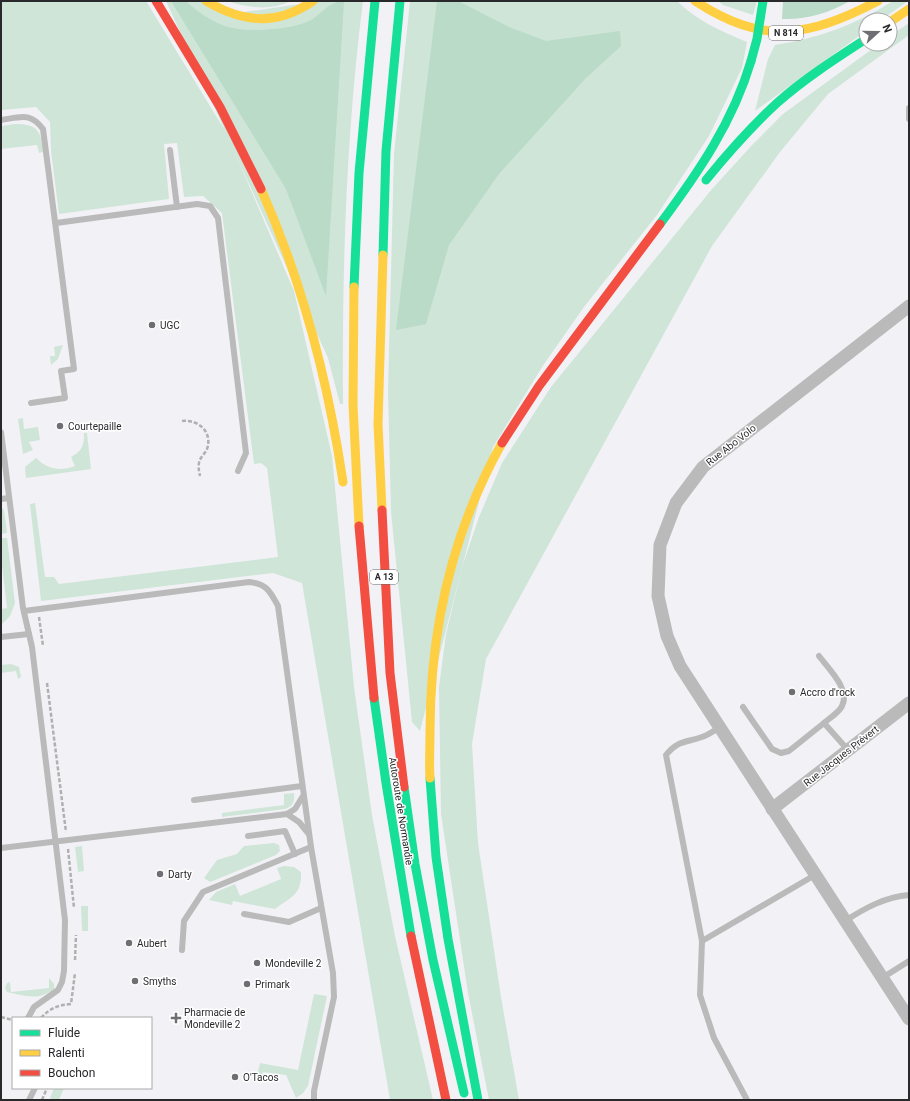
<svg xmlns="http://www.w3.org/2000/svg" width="910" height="1101" viewBox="0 0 910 1101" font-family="Roboto,sans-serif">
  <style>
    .green { fill: #cfe5d8 }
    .forest { fill: #b9dbc7 }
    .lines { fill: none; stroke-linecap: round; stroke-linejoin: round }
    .path { stroke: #b0b0b0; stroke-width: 2.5; stroke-dasharray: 4 2; stroke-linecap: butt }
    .lane { stroke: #bbbaba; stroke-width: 6 }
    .street { stroke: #bbbaba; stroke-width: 13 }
    .fast { stroke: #16e098; stroke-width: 9 }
    .slow { stroke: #ffcf43; stroke-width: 9 }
    .jam { stroke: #f24e42; stroke-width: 9 }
    .fast-bridge { stroke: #16e098; stroke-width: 9 }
    .poi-dot { fill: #6f6f73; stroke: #fff; stroke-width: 1.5 }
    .labels { text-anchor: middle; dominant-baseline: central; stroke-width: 3; stroke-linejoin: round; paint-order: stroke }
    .shield { fill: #fff; stroke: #69696b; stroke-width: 1 }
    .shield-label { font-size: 9px; font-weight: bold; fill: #29292c }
    .poi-label { font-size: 10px; fill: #29292c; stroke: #fff; text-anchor: start }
    .street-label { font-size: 10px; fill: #29292c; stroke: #fff }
  </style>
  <rect width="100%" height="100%" fill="#f2f2f6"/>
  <g class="green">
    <polygon points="1,1 146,1 227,134 294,291 332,456 354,687 372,815 395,936 433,1100 390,1100 302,583 273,573 41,601 30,504 35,503 45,577 54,577 59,584 278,557 267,468 261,463 254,464 222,213 203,196 184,197 177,143 164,144 169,199 59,214 51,151 50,122 36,107 1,110"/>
    <path d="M166,1h34l24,14 96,-14h43c-17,134 -21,269 -20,403h-3l-12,-46z"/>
    <path d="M227,1h64c-21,10 -42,7 -64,0z"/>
    <path d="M410,1h267c20,20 44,30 70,41l-5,26 -33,68 -52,79 -73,92 -40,57 -51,83 -73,284 -8,-9 -21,-210 -3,-121 6,-237z"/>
    <polygon points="718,1 757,1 753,15 723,5"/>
    <path d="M893,1h15l-27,19h-15v11l-111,80 13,-52 7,-14c42,-6 82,-21 118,-44z"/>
    <polygon points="909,23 909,35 828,94 780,152 712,246 486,659 472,744 478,843 501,997 519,1100 489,1100 468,993 441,814 439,687 446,634 462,567 479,517 502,463 551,387 712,189 753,144 783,114 879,44 890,44 890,36"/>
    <path d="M15,124c23,0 26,7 28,28l-4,1 -2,-8 -36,4v-23z"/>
    <polygon points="63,345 58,359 51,365 50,356 55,356 54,347"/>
    <polygon points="23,418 24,429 38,427 40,440 29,442 33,450 23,454 18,419"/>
    <path d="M84,433h3l4,36 -65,9 -1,-11 11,-9c11,11 24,14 39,8l-4,-9c11,-6 13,-11 13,-24z"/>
    <polygon points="1,507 4,510 7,533 1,534"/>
    <polygon points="1,538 7,538 15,603 10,616 1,625 1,609 7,608 1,557"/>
    <polygon points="11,664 19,667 21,677 18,679 16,671 1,673 1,665"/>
    <path d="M294,793c1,9 -1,13 -9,16l-63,8v-4l62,-8v-11z"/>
    <polygon points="274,843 279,845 280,851 276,855 210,882 204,878 217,860 237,854 244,846"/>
    <polygon points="82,846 84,871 78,872 75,847"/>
    <path d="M284,866l10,1 7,5c1,23 -10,25 -26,37l-42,-8 -1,4 -23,-5 7,-8 19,-8 5,12 41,-17 -4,-11z"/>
    <polygon points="81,906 88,906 88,931 82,931"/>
    <path d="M49,978l5,6v5c-15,12 -30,7 -47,3l-2,-4 2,-5 3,-1 1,10 38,-4z"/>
    <polygon points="314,994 327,996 308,1086 303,1093 296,1098 286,1075 263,1072 261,1078 256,1080 260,1063 298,1070"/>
    <polygon points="54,1088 64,1088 59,1100 52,1100 50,1098"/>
  </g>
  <g class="forest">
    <path d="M171,1h15c10,10 25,20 39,25 21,7 62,4 82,-4 14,-6 21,-21 37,-21l-18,295 -40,-107z"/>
    <polygon points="437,1 458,1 509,27 546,41 620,31 621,46 586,78 499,174 449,245 426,324 396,330"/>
    <path d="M783,1h67c-21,12 -44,19 -68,18z"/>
  </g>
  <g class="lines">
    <g class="path">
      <path d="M182,421c16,-2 31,11 25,28 -2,5 -7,8 -8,14 -1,4 0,8 1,13"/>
      <polyline points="39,617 43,646"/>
      <polyline points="47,683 66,832"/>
      <polyline points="68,849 74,908"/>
      <polyline points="75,960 76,935"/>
      <polyline points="1,1017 13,1020"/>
      <path d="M41,1018c9,-10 17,-13 30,-14l4,-31"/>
      <polyline points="42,1100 47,1088"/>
    </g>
    <g class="lane">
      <polyline points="909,108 909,119"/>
      <path d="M1,120c20,-3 29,-8 42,9l31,240 -13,2 4,27 -34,5"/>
      <polyline points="170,150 177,207"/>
      <polyline points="56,223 197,204 210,206 218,218 246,453 238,471"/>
      <polyline points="1,432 23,608 32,647 65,920 64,971 62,982 58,990 34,1007 28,1018"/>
      <polyline points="1,499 9,498"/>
      <path d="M24,611l225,-29c18,2 21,9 29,24l33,241 22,126 1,24 -20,94v9"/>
      <polyline points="1,637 29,634"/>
      <path d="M819,656c9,12 32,34 23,50 -3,7 -13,12 -18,17"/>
      <polyline points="743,707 772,749 781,753 789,751 824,723 848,750"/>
      <path d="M719,728c-6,3 -11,7 -17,9 -17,6 -24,3 -36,18l36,186 -2,54 14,43 33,62"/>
      <polyline points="194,800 302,786"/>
      <polyline points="287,814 299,822 308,833"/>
      <polyline points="248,836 285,831 295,854"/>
      <polyline points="1,848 287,814 295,809 303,796"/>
      <polyline points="244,914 289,922 321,908"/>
      <path d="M845,921c20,-13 40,-24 64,-26"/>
      <polyline points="702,941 815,875"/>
      <polyline points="182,950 184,921 203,892 311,847"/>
      <polyline points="882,978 909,961"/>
      <polyline points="29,1100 35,1088"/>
    </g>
    <g class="street">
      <polyline points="909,306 703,467 676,503 660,545 658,596 667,636 680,666 909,1019"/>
      <polyline points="772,809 909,703"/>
    </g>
    <g class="fast">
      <path d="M706,180c22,-27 45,-53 71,-77 27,-24 58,-44 89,-64"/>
      <path d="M660,224c38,-51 73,-102 91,-163"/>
      <polyline points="383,255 386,151 400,1"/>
      <polyline points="354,287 359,173 375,1"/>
      <polyline points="374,698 386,783 411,936"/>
      <polyline points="430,778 436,857 448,939 478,1100"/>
      <polyline points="404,787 415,864 433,960 464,1093"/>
    </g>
    <g class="slow">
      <path d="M206,1c37,22 71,25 107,0"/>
      <path d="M695,1c69,45 113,36 183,0"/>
      <polyline points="890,22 909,9"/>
      <path d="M261,189c42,94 67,192 82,293"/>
      <polyline points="354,287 353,404 359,526"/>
      <polyline points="382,510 378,424 383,255"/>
      <path d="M430,778c-1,-15 0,-30 0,-46 0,-101 22,-200 72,-289"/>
    </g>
    <g class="jam">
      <polyline points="156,1 220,107 261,189"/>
      <polyline points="502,443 539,386 660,224"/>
      <polyline points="382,510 390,673 404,787"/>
      <polyline points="359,526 374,698"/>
      <polyline points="411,936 446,1100"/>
    </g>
    <polyline class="fast-bridge" points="751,61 757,39 763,1"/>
  </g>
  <g class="poi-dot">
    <circle cx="152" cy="325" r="4"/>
    <circle cx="60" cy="426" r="4"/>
    <circle cx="792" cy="692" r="4"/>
    <circle cx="160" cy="874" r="4"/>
    <circle cx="129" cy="943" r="4"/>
    <circle cx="257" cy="963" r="4"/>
    <circle cx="135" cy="981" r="4"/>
    <circle cx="247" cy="984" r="4"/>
    <path d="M174 1012h4v4h4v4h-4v4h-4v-4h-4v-4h4z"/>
    <circle cx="235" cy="1077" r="4"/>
  </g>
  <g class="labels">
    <g class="shield">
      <rect x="769" y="26" width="34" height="14" rx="3"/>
      <rect x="370" y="570" width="28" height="14" rx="3"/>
    </g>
    <g class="shield-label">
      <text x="786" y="33">N 814</text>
      <text x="384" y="577">A 13</text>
    </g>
    <g class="poi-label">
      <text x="160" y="325">UGC</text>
      <text x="68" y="426">Courtepaille</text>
      <text x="800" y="692">Accro d'rock</text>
      <text x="168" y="874">Darty</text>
      <text x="137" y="943">Aubert</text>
      <text x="265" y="963">Mondeville 2</text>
      <text x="143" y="981">Smyths</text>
      <text x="255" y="984">Primark</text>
      <text x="184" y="1012">Pharmacie de<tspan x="184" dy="12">Mondeville 2</tspan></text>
      <text x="243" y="1077">O'Tacos</text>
    </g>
    <g class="street-label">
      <text transform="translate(731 445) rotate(-38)">Rue Abo Volo</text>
      <text transform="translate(841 756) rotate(-38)">Rue Jacques Prévert</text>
      <text transform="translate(401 811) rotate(81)">Autoroute de Normandie</text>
    </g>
  </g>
  <rect width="910" height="1101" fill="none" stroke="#29292c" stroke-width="4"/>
  <rect x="12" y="1017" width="140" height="72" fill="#ffffff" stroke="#a9a9ab"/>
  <rect x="20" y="1030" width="20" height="6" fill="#16e098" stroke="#a9a9ab"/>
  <text x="48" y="1037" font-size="12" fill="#29292c">Fluide</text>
  <rect x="20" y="1050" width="20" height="6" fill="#ffcf43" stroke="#a9a9ab"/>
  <text x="48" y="1057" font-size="12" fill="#29292c">Ralenti</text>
  <rect x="20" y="1070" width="20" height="6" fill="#f24e42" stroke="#a9a9ab"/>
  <text x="48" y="1077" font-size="12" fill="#29292c">Bouchon</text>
  <g transform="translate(878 32) rotate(69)"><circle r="19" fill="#ffffff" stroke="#a9a9ab"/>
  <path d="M0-3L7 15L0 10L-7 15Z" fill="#6f6f73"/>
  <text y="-6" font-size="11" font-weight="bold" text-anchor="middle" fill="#29292c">N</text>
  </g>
</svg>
